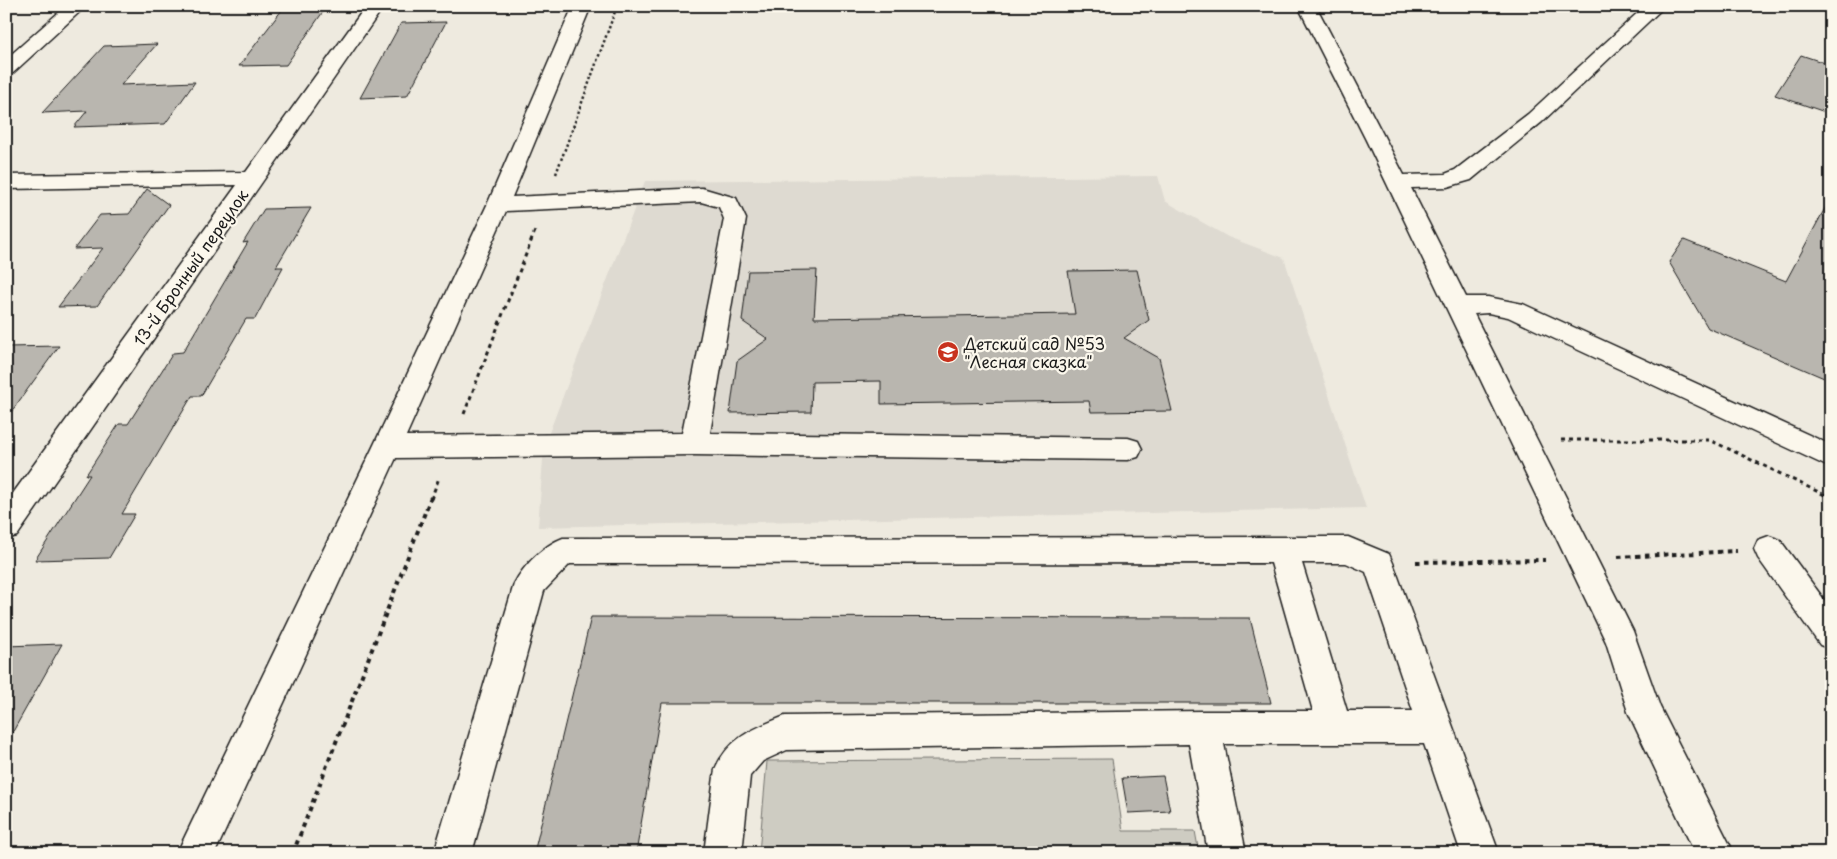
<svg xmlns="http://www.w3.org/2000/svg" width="1837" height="859" viewBox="0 0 1837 859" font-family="'Playpen Sans',sans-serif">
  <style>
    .built { fill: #dedad1 }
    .green { fill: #ceccc2; stroke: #75746f }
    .building { fill: #b9b6af; stroke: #1c1c1c }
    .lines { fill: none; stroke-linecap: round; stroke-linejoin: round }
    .minor-casing { stroke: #1c1c1c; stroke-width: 3 }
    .path-far2 { stroke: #1c1c1c; stroke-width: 2.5; stroke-dasharray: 2.5 2.5; stroke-linecap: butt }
    .path-far1 { stroke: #1c1c1c; stroke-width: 3; stroke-dasharray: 4 4; stroke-linecap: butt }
    .path { stroke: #1c1c1c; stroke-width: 4; stroke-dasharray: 4.5 4.5; stroke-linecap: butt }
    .minor { fill: #fbf7ec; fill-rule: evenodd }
    .labels { text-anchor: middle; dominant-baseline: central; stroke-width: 4.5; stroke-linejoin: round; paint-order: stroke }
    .street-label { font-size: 16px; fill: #1c1c1c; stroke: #fbf7ec }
    .poi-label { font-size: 16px; fill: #1c1c1c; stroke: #fbf7ec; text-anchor: start }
  </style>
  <rect width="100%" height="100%" fill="#eeeadf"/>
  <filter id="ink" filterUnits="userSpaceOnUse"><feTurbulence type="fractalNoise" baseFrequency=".02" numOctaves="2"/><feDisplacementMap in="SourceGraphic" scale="10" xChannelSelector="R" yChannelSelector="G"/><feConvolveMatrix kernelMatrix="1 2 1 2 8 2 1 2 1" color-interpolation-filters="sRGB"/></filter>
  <g filter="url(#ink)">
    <polygon class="built" points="1158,176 1165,201 1228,237 1284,258 1366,508 538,527 544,446 645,181"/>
    <polygon class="green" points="1112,759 1123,831 1195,831 1199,853 759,853 767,761"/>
    <g class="building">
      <polygon points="285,6 327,6 286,65 239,66"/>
      <polygon points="446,22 407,96 360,98 401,23"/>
      <polygon points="157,44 121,85 195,82 165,124 74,127 87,111 42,113 104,46"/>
      <polygon points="1801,55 1831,65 1831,114 1775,95"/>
      <polygon points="147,189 169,205 97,306 58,307 103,248 74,249 100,215 129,214"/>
      <polygon points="1831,197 1831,381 1708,328 1669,262 1684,240 1786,281"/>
      <polygon points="311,208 276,267 283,267 255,319 246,319 201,396 192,396 122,514 135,514 109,558 35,560 90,475 86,475 119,424 128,424 173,353 183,352 248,242 243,243 264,209"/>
      <polygon points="817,270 814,318 1075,314 1068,271 1137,270 1149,320 1124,338 1159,358 1172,411 1091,412 1089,401 881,404 881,381 812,382 811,412 730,413 737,361 768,339 742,321 748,271"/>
      <polygon points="59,346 6,419 6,347"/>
      <polygon points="591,617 1250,618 1271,703 662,703 636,853 534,853"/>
      <polygon points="62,644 6,744 6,646"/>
      <polygon points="1163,776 1170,811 1128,813 1122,778"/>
    </g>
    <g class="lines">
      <g class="minor-casing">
        <g id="minor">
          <polygon points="66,6 86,6 13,73 6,75 6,59"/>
          <polygon points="366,6 384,6 17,536 6,539 6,503 237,185 6,189 6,175 246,172"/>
          <path d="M573,6h18l-79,191 190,-9 34,10 10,21 -36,214 418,5 10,3 4,8 -4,8 -10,3 -434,-5 -298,3 -181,395h-38l196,-406 114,-242zM701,202l18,5 5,12 -42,214 -276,3 100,-225z"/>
          <polygon points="1298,6 1316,6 1404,175 1445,174 1455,170 1528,114 1645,6 1665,6 1542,122 1471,180 1447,187 1411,188 1466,297 1488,297 1523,304 1831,445 1831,468 1508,317 1488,313 1474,314 1633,631 1660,707 1734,853 1695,853 1628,712 1606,642 1366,140"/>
          <polygon points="1769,536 1780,540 1831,609 1831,649 1820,645 1758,558 1754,549 1758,540"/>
          <path d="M1348,537l41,17 4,9 106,290h-38l-37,-109h-200l22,109h-38l-19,-109 -402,6 -24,11 -13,15 -8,77h-38l11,-84c14,-32 40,-41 70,-53l418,-5h110l-42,-148 -701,1 -26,27 -72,262h-38l80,-269c9,-18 30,-39 49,-46zM1302,563h44l20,9 47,139h-66z"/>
        </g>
      </g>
      <g class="path-far2">
        <polyline points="1829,6 1831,7"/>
        <polyline points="556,174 617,6"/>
      </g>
      <g class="path-far1">
        <polyline points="464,414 535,231"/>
        <polyline points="1561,440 1710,440 1831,498"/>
        <polyline points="431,499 439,478"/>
      </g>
      <g class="path">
        <polyline points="1618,557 1737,551"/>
        <polyline points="1416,562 1545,560"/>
        <polyline points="293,853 431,497"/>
      </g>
      <use href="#minor" class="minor"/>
    </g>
  </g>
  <defs>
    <g id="school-disc" transform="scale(1.125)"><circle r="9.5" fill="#c8321e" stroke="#fbf7ec"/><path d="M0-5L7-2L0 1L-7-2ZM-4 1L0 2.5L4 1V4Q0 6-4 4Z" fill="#fff"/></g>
  </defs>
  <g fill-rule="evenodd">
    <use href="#school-disc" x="948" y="352"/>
  </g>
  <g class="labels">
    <g class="street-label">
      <text transform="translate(190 267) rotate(-55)">13-й Бронный переулок</text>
    </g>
    <g class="poi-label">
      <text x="964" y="343">Детский сад №53<tspan x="964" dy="18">"Лесная сказка"</tspan></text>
    </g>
  </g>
  <rect width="1837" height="859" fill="none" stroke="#fbf7ec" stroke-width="25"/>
  <rect x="12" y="12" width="1812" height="834" fill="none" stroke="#1c1c1c" stroke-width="2" filter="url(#ink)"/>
</svg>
